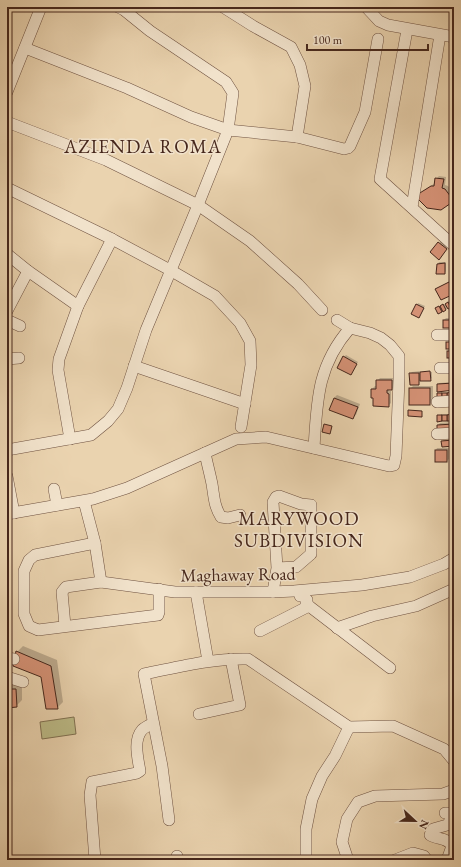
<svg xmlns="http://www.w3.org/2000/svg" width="461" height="867" viewBox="0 0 461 867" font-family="'EB Garamond',serif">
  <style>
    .green { fill: #bcbb87; stroke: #817152 }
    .shadow { fill: #0003 }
    .building { fill: #d49175; stroke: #46271c }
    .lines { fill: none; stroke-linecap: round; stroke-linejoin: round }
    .minor-casing { stroke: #6f5241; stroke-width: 12 }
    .minor { stroke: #f1e2cb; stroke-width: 11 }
    .labels { text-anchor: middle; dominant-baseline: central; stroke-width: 3; stroke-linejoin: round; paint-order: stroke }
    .street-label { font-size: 18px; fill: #46271c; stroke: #f1e2cb }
    .neighbourhood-label { font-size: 19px; letter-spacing: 1px; fill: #46271c; stroke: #f1e2cb }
  </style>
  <rect width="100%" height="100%" fill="#ead3af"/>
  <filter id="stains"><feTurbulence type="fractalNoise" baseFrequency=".005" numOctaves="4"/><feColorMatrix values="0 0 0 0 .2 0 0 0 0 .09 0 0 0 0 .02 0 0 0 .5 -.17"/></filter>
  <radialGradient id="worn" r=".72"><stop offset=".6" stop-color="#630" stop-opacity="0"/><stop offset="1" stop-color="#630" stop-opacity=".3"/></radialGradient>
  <polygon class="green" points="74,717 76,734 42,739 40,722"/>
  <g class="shadow">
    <polygon points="439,176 446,177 445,185 448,186 454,194 454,200 441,209 419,194 435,183 436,179"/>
    <polygon points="441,241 448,247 441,257 432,252"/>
    <polygon points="439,262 446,262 446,271 445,273 438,264"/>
    <polygon points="451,281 454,286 454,293 441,299 436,289"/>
    <polygon points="453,299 454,305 442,311 437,308 444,304 444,305"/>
    <polygon points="418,303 425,306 419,317 417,305"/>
    <polygon points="446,318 454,318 454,327 444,320"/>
    <polygon points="449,341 454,341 454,357 448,351 452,348 447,343"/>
    <polygon points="346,355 358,362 352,372 344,357"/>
    <polygon points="420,371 420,373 421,372 432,372 432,378 430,380 420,380 419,384 410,374 412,372"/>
    <polygon points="380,378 395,378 395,386 392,389 389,389 389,391 391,391 391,403 388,406 372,389 375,386 377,386 377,381"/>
    <polygon points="454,382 454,389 438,385 439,383"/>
    <polygon points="413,386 433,386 433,401 430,404 410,404 410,389"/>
    <polygon points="454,392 454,398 439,393"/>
    <polygon points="337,395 360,404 356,415 353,417 334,398"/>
    <polygon points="454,414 454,420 438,421 438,415"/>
    <polygon points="454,422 454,429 438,430 438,425 440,423"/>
    <polygon points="454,439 454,445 442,441 444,440"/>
    <polygon points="437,448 449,448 449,459 447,461 436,461 436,450"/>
    <polygon points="23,646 57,660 63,702 57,708 41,676 17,652"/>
    <polygon points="22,683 22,700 16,706 11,707 12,752 7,757 7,684"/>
  </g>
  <g class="building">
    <polygon points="435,178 444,179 442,188 445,189 454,201 441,210 427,208 415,196 431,186 434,186"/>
    <polygon points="438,242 447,249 439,260 430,252"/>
    <polygon points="445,263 445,274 436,274 437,264"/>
    <polygon points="449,282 454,294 441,300 435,289"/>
    <polygon points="452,299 454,306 452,307 449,301"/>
    <polygon points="448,302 451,308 448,309 445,304"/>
    <polygon points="416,304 424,308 419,318 411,314"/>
    <polygon points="443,304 446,310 443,312 440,306"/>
    <polygon points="439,306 442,312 438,314 435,308"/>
    <rect x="443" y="320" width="11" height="8"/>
    <rect x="446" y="342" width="8" height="7"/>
    <rect x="447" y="351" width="7" height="7"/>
    <polygon points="343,356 357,364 351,375 337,368"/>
    <polygon points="430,371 431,381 420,381 420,372"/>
    <polygon points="409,373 419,373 419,385 410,385"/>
    <polygon points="376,380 392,380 392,390 387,390 387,393 389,394 389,407 373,406 373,398 371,398 371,389 376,389"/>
    <polygon points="454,383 454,390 437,392 437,384"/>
    <rect x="409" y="388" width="21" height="17"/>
    <polygon points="452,392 453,399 447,399 447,393"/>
    <polygon points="437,393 442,393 442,399 437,400"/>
    <rect x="442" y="393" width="5" height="6"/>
    <polygon points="334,398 358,407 353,419 329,410"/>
    <polygon points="408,410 422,411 422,417 408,416"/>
    <polygon points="452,414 452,421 447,421 447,415"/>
    <polygon points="437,415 442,415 442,421 437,422"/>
    <rect x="442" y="415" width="5" height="6"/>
    <polygon points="324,424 332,426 330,434 322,432"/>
    <polygon points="454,424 454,430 437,431 437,425"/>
    <polygon points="454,440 454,446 442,447 441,441"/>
    <rect x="435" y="450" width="12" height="12"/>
    <polygon points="16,651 51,666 58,709 46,709 41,677 13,666"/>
    <polygon points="7,689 16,689 17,707 7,708"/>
  </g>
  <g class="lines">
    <g class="minor-casing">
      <g id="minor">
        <polyline points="223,7 253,26 291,47 300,65 305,86 297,137"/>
        <polyline points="366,7 379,21 388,25 454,37"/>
        <polyline points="407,30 380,179 454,246"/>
        <polyline points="25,48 127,88 191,117 228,130 297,137 344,149 348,148 350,146 365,112 378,39"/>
        <polyline points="7,92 41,7"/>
        <polyline points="7,122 106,160 198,205 250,241 298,284 322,310"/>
        <polyline points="7,188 112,239 170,270 215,296 240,323 250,341 251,365 241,427"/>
        <polyline points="412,207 440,35"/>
        <polyline points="7,254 28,271 78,306"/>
        <polyline points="7,311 28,271"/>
        <polyline points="7,320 20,326"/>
        <polyline points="437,335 454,335"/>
        <polyline points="7,359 19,358"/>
        <polyline points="134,366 245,404"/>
        <polyline points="440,368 454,368"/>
        <polyline points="437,402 454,401"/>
        <polyline points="437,434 454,433"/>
        <polyline points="70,439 58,370 59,359 78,306 112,239"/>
        <path d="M314,448c3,-47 3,-82 36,-120"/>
        <polyline points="7,450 91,435 108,421 118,409 127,388 146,330 198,205 228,130 233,93 226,82 150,31 124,10 118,7"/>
        <path d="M205,453c2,10 5,21 7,31 2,12 2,22 9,33l7,1 12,-3"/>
        <polyline points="7,476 14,513"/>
        <polyline points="54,489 57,505"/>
        <polyline points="84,501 95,543 101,582"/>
        <polyline points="7,514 93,499 127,488 236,439 266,437 389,466 394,465 396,456 399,379 399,356 390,345 381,338 370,333 350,328 337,320"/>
        <polyline points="95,543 35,555 29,560 24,571 24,614 29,626 38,630 158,615 159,612 159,589"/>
        <polyline points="196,592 208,661"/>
        <polyline points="273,592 277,568 273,502 276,497 279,496 301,504 311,505 311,554 296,567 277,568"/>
        <polyline points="300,596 303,596 307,600 306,603 309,606 390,668"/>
        <polyline points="65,626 62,592 66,587 101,582 175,592 273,592 294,591 362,585 410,577 444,564 454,558"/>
        <polyline points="337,628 372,616 416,606 454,589"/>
        <polyline points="260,631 309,606"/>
        <polyline points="7,658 14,659"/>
        <polyline points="7,677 23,682"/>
        <polyline points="199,714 240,705 231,659"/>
        <path d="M445,813h5l3,4 -6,8 -14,4 -3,6c8,5 17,2 22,11l-5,14"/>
        <path d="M169,820l-7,-54 -18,-92c35,-7 68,-16 104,-15l101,68 44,-1 51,23 10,12"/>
        <polyline points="177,856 177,860"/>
        <path d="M95,860l-5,-65 2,-13 45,-9 3,-2c-2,-12 -7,-31 2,-41 3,-3 8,-5 11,-7"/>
        <polyline points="306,860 306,829 312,799 322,776 335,756 349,727"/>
        <polyline points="348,860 342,842 347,819 358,802 375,796 443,794 454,790"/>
        <polyline points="395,860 413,853 424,856 427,860"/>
      </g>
    </g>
    <use href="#minor" class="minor"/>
  </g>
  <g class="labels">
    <g class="street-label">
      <text transform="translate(238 574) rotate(-1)">Maghaway Road</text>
    </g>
    <g class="neighbourhood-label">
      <text x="143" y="146">AZIENDA ROMA</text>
      <text x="299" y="518">MARYWOOD<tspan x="299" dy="22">SUBDIVISION</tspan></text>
    </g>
  </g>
  <rect width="461" height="867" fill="none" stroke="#ead3af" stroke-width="24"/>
  <rect x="8" y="8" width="445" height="851" fill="none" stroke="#46271c" stroke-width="2"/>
  <rect x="12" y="12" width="437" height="843" fill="none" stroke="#46271c"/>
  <g transform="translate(415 821) rotate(112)" stroke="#f1e2cb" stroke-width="3" paint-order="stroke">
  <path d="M0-3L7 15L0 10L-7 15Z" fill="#46271c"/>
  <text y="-6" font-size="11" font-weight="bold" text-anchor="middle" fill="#46271c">N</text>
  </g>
  <path d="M307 44v6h121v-6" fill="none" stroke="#46271c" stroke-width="2"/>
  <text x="313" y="44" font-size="12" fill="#46271c" stroke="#f1e2cb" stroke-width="3" paint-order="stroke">100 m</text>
  <rect width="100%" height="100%" filter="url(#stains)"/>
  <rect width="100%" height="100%" fill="url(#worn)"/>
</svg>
